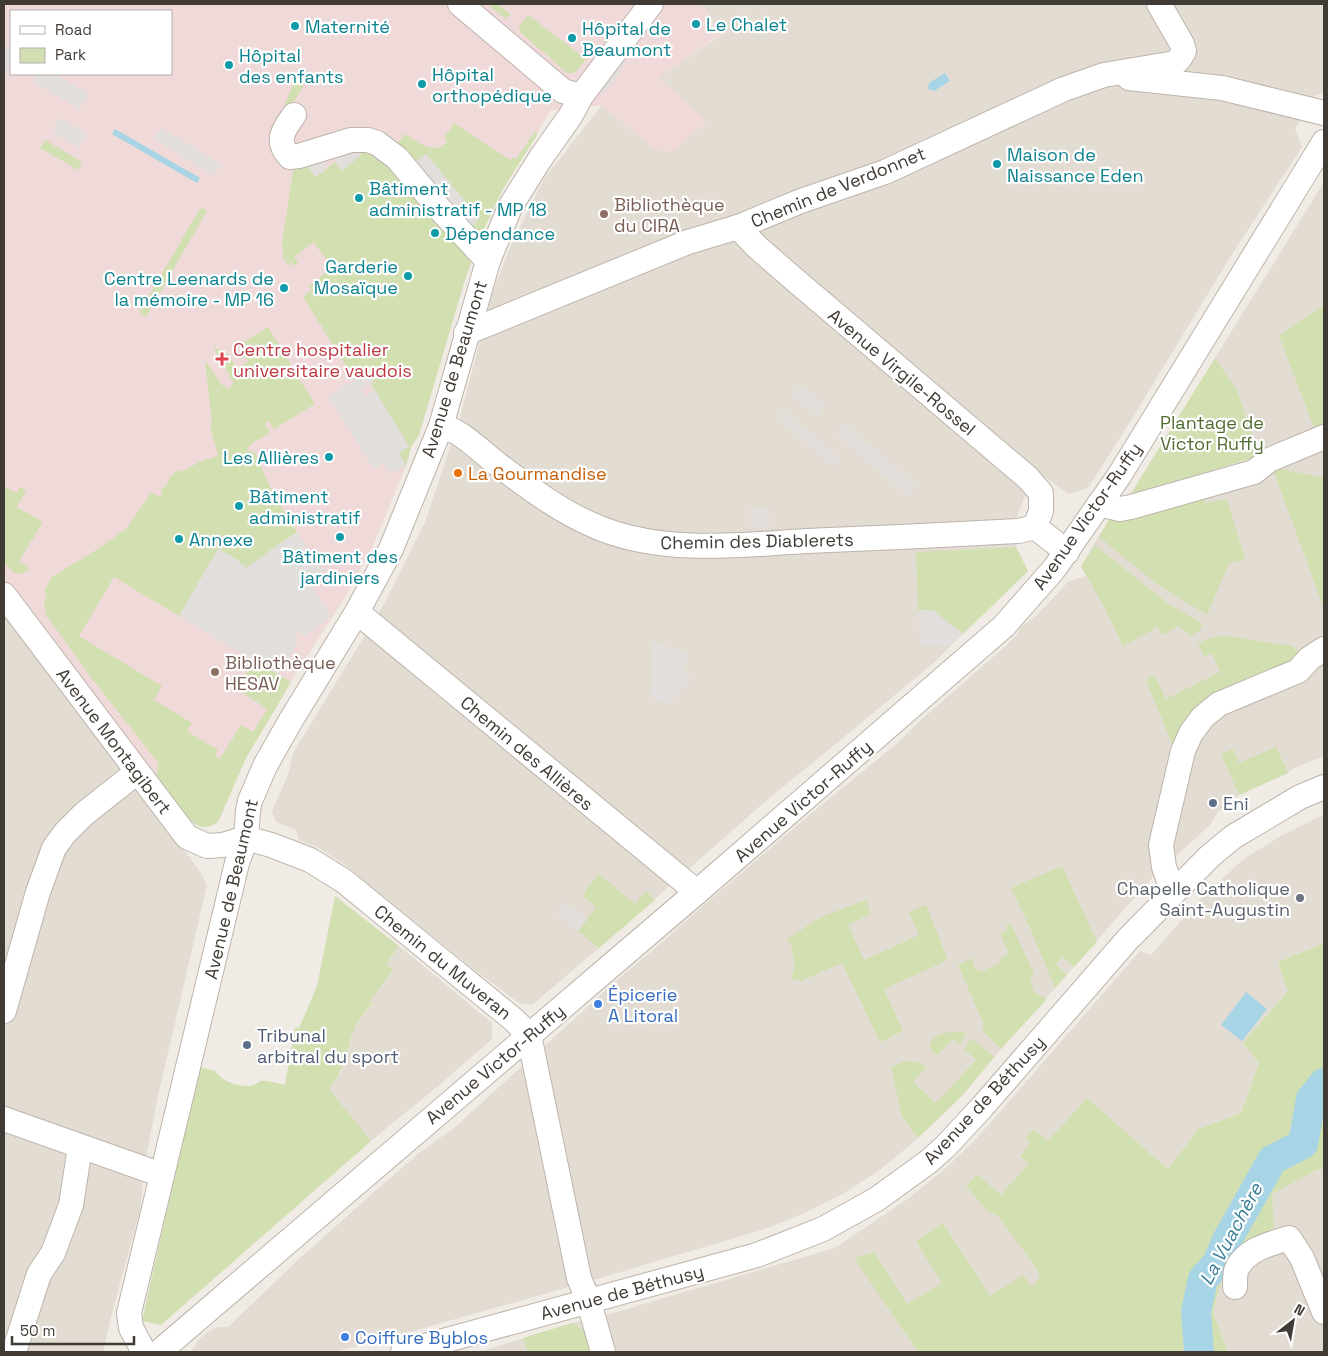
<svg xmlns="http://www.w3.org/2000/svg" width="1328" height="1356" viewBox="0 0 1328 1356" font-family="'Space Grotesk',sans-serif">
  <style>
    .residential { fill: #e3dcd3 }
    .medical { fill: #efd9d9; fill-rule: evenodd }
    .green { fill: #d2e0b1 }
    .parking { fill: #e1dedc }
    .water { fill: #a7d5e6 }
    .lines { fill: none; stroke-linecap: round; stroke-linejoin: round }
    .river { stroke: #a7d5e6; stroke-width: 30 }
    .minor-casing { stroke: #bdb4ab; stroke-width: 26 }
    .minor { stroke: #fff; stroke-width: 24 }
    .culture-dot { fill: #0f9aa8; stroke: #fff; stroke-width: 2 }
    .education-dot { fill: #8d6e63; stroke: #fff; stroke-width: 2 }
    .health-dot { fill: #e0444e; stroke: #fff; stroke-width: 2 }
    .food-dot { fill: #e8710a; stroke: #fff; stroke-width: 2 }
    .service-dot { fill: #5c6f8a; stroke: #fff; stroke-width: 2 }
    .worship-dot { fill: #6b7280; stroke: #fff; stroke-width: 2 }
    .shop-dot { fill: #3f7fe0; stroke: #fff; stroke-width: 2 }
    .labels { text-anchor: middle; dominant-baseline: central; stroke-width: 4.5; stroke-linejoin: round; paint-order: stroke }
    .culture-label { font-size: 18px; fill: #0d838f; stroke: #fff; text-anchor: start }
    .street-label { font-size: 18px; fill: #413b35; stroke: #fff }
    .education-label { font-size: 18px; fill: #785e54; stroke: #fff; text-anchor: start }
    .health-label { font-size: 18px; fill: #be3a42; stroke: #fff; text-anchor: start }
    .park-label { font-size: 18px; fill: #4f6b30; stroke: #fff }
    .food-label { font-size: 18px; fill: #c56008; stroke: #fff; text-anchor: start }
    .service-label { font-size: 18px; fill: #4e5e75; stroke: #fff; text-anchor: start }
    .worship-label { font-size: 18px; fill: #5b616d; stroke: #fff; text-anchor: end }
    .shop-label { font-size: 18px; fill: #366cbe; stroke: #fff; text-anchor: start }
    .water-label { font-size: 19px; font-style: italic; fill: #3a7e98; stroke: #fff }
  </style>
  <rect width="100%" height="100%" fill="#f0ebe4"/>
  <g class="residential">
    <polygon points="702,4 1324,4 1324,92 1314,96 1295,129 1302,147 1229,259 1125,430 1088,488 1068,494 1041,474 1024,498 1017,517 1016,547 1028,571 929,667 760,806 599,948 532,1005 519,1003 477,972 344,864 317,847 299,840 296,830 276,822 272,811 288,775 293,753 384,604 425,522 460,418 492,293 512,243 544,179 602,105 655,150 706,121 658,78 721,35"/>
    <polygon points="1324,182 1324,756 1294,768 1288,773 1239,795 1217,813 1210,825 1152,878 1001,1049 961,1097 909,1146 877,1172 841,1195 802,1214 765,1229 604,1277 378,1341 334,1352 191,1352 199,1339 212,1329 218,1327 228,1327 299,1259 374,1192 418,1154 455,1127 625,973 657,947 698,910 814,811 894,746 921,720 1008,644 1016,636 1020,628 1039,613 1069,581 1086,576 1081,566 1111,516 1233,485 1259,454 1237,390 1215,358"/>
    <polygon points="4,613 119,762 199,870 207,885 158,1096 145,1163 140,1210 113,1309 103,1352 4,1352"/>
    <polygon points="1324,814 1324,943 1278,962 1288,991 1243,1043 1259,1063 1241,1113 1198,1129 1168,1169 1108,1117 1040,1277 1032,1287 957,1352 479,1352 572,1323 613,1313 835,1248 909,1198 946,1168 979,1136 1140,951 1151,955 1202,897 1244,859 1279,837"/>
    <polygon points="399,946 492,1023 492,1039 444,1081 371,1141 328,1089 341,1073 353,1031 361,1017 373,1004 370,1001 393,971 386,964"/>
    <polygon points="1324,1169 1324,1352 1228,1352 1213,1312 1222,1279 1237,1253 1274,1228 1272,1194 1317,1170"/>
  </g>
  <path class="medical" d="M4,4h698l19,30 -63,44 49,43 -34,31 -18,-2 -53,-45 -51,5 -48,79 -20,42 -19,52 -45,152 -8,12 -5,19 -34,82 -31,56 -36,55 -59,99 -28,64 -7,4 -10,1 -9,-5 -118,-147 -70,-93zM11,11h160v63h-160z"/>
  <g class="green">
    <polygon points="487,4 498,4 511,15 505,18"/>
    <path d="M528,15l58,44c-6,7 -9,16 -19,14l-47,-41 -1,-6z"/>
    <polygon points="296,77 305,84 280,122 278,121"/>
    <path d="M454,123l56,37 3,-3 3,2 20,-29 1,5 -34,54 -20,42 -6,3 -9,-5 11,-10 -53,-65 -12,9 -18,-17 9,-12c15,9 28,22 43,7l-4,-3z"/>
    <polygon points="45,140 82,162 78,170 40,148"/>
    <polygon points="353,145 375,151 472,260 464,283 419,435 411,447 406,466 400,455 401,451 409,446 371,384 373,383 367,373 355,380 303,297 312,290 309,286 333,267 313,242 294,257 298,263 294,266 291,262 288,265 283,257 282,243 293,171 296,168 307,166 316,177 335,162 342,170"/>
    <polygon points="201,207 207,211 146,317 139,313"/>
    <polygon points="1324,305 1324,429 1316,433 1279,336"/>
    <path d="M268,327l47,77 -41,25 -5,-8 -4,3 5,9 -19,11 -4,6 8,3 18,40 24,39 -51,36 -10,-9 -18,-10 -39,67 -65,-39 -35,59 83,50 -8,14 38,23 -5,8 31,19 -3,5 5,4 21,-34 12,7 14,-23 -30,-20 17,-29 37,22 -45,76 -28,64c-6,3 -12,7 -19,4 -11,-4 -35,-40 -43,-51l3,-11 -69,-88 -44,-61 -2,-12 3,-10 -3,-2 8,-14 44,-27 30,-21 25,-36 10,4v-6l9,-11 -1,-2 10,-9 3,3 17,-10 19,-6 -8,-30 2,-2 -7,-64 17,25 7,4 4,-7 -20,-35 14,6 10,15 11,-6 -9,-17z"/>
    <polygon points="1215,358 1237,390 1259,454 1253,458 1130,495"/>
    <polygon points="1272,467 1324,478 1324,609"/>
    <polygon points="4,486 16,493 20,487 26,491 17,507 43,522 19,561 30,569 21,574 14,573 4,563"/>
    <polygon points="1202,493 1205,503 1227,499 1245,559 1229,563 1207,615 1157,584 1099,537 1111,516"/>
    <polygon points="1095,545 1170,605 1200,622 1202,626 1199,631 1191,636 1179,626 1162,635 1157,627 1123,647 1106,610 1081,566"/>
    <polygon points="1016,547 1028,571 963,634 933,610 918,610 916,552"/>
    <polygon points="1227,636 1292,646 1298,651 1291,666 1189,716 1179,730 1174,748 1146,681 1149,677 1154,675 1166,699 1220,672 1212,653 1204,657 1198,643 1213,637"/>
    <polygon points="1276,747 1288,773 1239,795 1221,754 1233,749 1239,763"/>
    <polygon points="1062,866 1097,942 1074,967 1063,957 1056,964 1067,975 1055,988 1030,928 1011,888"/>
    <polygon points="599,874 635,904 646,891 655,900 599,948 578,931 596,907 584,897 585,891"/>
    <path d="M335,896l64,50 -13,18 7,6 -23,31 3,2c-8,9 -16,18 -20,29 -8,22 -8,39 -24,57l42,52 -210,184 -19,-4 57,-254 16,4c7,11 22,15 35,15 5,0 7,-4 11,-5 6,-1 17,3 24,4l10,-58 4,1 18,-42z"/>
    <path d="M866,900l5,14 -23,11 16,35 55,-25 -10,-23 17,-7 22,55 -64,29 19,42 -23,11 -38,-79 -41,18 -11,-3c6,-10 5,-17 1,-28l2,-2 -6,-9 34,-22z"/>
    <polygon points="1011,924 1034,974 1030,980 1034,992 1047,999 1001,1049 982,1030 984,1025 958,965 971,958 975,968 981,972 1000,963 1002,957 1009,954 1000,933 1007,930 1006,926"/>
    <polygon points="1324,943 1324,1169 1317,1170 1272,1194 1274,1228 1237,1253 1222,1279 1213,1312 1228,1352 918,1352 854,1258 874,1252 907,1304 942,1283 916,1241 943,1223 990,1296 1023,1275 1032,1287 1040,1277 1035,1266 998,1216 987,1211 966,1186 977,1174 1001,1195 1029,1163 1020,1156 1030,1143 1025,1139 1034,1129 1048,1141 1087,1098 1168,1169 1198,1129 1241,1113 1259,1063 1243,1043 1288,991 1278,962"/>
    <path d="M961,1031l6,3 -8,10 -6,-5 -16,17 -7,-8c0,-15 20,-16 31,-17z"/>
    <polygon points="972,1038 994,1057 961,1097 918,1138 902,1117 891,1067 905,1061 920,1062 926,1068 913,1082 936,1103 976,1060 964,1049"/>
    <polygon points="572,1323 584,1330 591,1352 528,1352 523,1338"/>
  </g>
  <g class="parking">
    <polygon points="4,44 11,49 11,65 4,77"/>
    <polygon points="624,60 625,65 604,93 594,94 614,62"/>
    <polygon points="37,74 55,74 89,94 79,109 32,81"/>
    <polygon points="60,118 87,134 79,148 52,132"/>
    <polygon points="161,128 221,164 214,176 154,139"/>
    <polygon points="353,145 361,155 342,171 334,161"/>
    <polygon points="426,154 480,219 468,229 414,163"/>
    <polygon points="318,157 327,168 316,177 307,166"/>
    <polygon points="367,373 373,382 361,390 365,396 375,390 409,447 401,451 400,455 406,466 391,474 384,463 374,469 328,396"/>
    <polygon points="800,385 825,405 816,416 792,395"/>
    <polygon points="783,410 840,459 834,466 777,418"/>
    <polygon points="845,424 917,486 908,496 836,434"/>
    <polygon points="769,507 770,526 751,527 750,508"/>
    <polygon points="297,532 324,570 308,582 332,616 304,637 299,631 294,635 298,641 278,675 179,616 218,549 236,559 246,568"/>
    <polygon points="918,610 933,610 963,634 951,645 920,645"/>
    <polygon points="652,641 689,655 681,668 691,679 670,704 651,698"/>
    <polygon points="565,902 587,919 578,931 556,913"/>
  </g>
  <g class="water">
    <polygon points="945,73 950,81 934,91 928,89 929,83"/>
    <polygon points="115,129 200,178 197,183 112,134"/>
    <polygon points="1246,992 1267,1009 1242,1041 1221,1025"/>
  </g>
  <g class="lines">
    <polyline class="river" points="1199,1352 1196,1312 1203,1279 1218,1262 1227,1240 1272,1160 1303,1144 1311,1099 1324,1083"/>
    <g class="minor-casing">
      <g id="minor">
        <polyline points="460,4 563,91 581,96"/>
        <polyline points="1129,78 1222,88 1324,113"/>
        <path d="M294,115c-11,15 -19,26 -4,42l9,-1 52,-16h17l9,3 20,15 40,48 51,55"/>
        <polyline points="738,227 757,247 795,280 1028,478 1041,493 1041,511 1035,527"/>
        <polyline points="466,333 688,242 738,227 801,201 885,172 1064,89 1104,75 1175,63 1180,58 1184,51 1182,44 1159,4"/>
        <path d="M441,426c21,5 38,24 55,37 33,25 67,51 106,66 65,25 137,16 205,12 71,-3 141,-6 212,-10l16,-4"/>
        <polyline points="1099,504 1120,509 1131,507 1254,472 1269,460 1324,437"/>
        <polyline points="1035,527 1067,552"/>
        <polyline points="4,595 187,837 207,846 223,845 246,838"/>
        <polyline points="357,612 697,892"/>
        <polyline points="246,838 271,845 310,860 344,881 514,1020 529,1035 579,1278 589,1302 603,1352"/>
        <polyline points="1173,892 1164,867 1161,845 1183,751 1191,733 1203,717 1219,704 1298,671 1310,658 1324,649"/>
        <polyline points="4,1011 38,892 54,848 65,833 84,814 137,772"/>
        <polyline points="4,1119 162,1175"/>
        <path d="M1235,1287c0,-5 0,-12 1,-16 8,-21 33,-27 53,-33l13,20 22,54"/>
        <polyline points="14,1352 39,1274 53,1253 71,1205 80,1147"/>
        <polyline points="144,1352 131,1328 129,1313 237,863 246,838 248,811 250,801 265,766 291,720 357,612 391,549 441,426 488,261 510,207 540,159 571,115 581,96 651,4"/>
        <polyline points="159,1352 697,892 1004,626 1054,569 1119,476 1324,142"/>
        <polyline points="403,1352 757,1255 823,1229 877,1199 928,1162 945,1147 983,1106 1128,939 1210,856 1233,837 1300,797 1324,787"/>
      </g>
    </g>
    <use href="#minor" class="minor"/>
  </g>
  <g class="culture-dot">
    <circle cx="696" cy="24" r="5"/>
    <circle cx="295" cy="26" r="5"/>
    <circle cx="572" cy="38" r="5"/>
    <circle cx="229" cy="65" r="5"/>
    <circle cx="422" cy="84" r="5"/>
    <circle cx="997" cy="164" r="5"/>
    <circle cx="359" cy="198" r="5"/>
    <circle cx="435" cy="233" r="5"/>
    <circle cx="408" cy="276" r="5"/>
    <circle cx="284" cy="288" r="5"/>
    <circle cx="329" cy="457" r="5"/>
    <circle cx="239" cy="506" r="5"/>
    <circle cx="340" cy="537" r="5"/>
    <circle cx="179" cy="539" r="5"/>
  </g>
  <g class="education-dot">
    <circle cx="604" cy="214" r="5"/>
    <circle cx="215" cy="672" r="5"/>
  </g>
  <path class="health-dot" d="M219.5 351.5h5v5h5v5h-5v5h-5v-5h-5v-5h5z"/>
  <circle class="food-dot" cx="458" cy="473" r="5"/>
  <g class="service-dot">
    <circle cx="1213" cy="803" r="5"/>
    <circle cx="247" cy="1045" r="5"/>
  </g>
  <circle class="worship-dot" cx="1300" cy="898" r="5"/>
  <g class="shop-dot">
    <circle cx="598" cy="1004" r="5"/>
    <circle cx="345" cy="1337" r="5"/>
  </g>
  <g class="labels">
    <g class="culture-label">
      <text x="706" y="24">Le Chalet</text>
      <text x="305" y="26">Maternité</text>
      <text x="582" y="28">Hôpital de<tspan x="582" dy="21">Beaumont</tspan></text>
      <text x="239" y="55">Hôpital<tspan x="239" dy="21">des enfants</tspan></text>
      <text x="432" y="74">Hôpital<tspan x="432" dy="21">orthopédique</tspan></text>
      <text x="1007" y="154">Maison de<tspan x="1007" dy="21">Naissance Eden</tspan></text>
      <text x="369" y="188">Bâtiment<tspan x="369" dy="21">administratif - MP 18</tspan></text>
      <text x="445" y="233">Dépendance</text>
      <text x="398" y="266" text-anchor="end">Garderie<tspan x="398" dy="21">Mosaïque</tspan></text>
      <text x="274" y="278" text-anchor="end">Centre Leenards de<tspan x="274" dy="21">la mémoire - MP 16</tspan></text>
      <text x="319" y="457" text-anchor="end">Les Allières</text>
      <text x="249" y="496">Bâtiment<tspan x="249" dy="21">administratif</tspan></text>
      <text x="189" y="539">Annexe</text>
      <text x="340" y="556" text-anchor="middle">Bâtiment des<tspan x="340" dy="21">jardiniers</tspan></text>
    </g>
    <g class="street-label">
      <text transform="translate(838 187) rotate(-22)">Chemin de Verdonnet</text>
      <text transform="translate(454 369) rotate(-73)">Avenue de Beaumont</text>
      <text transform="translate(902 372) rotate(40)">Avenue Virgile-Rossel</text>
      <text transform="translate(1087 516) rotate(-55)">Avenue Victor-Ruffy</text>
      <text transform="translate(757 541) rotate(-1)">Chemin des Diablerets</text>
      <text transform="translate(114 741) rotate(53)">Avenue Montagibert</text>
      <text transform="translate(527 753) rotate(40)">Chemin des Allières</text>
      <text transform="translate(803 801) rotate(-41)">Avenue Victor-Ruffy</text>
      <text transform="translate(231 889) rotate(-77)">Avenue de Beaumont</text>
      <text transform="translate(443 962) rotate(39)">Chemin du Muveran</text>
      <text transform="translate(495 1064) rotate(-40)">Avenue Victor-Ruffy</text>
      <text transform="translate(984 1100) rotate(-47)">Avenue de Béthusy</text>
      <text transform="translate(622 1292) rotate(-15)">Avenue de Béthusy</text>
    </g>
    <g class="education-label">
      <text x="614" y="204">Bibliothèque<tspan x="614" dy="21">du CIRA</tspan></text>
      <text x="225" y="662">Bibliothèque<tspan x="225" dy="21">HESAV</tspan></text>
    </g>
    <g class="health-label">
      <text x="233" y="349">Centre hospitalier<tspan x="233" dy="21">universitaire vaudois</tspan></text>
    </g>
    <g class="park-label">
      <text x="1212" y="422">Plantage de<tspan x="1212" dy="21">Victor Ruffy</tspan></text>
    </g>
    <g class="food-label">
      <text x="468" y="473">La Gourmandise</text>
    </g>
    <g class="service-label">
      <text x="1223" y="803">Eni</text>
      <text x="257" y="1035">Tribunal<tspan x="257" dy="21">arbitral du sport</tspan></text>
    </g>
    <g class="worship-label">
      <text x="1290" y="888">Chapelle Catholique<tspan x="1290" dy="21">Saint-Augustin</tspan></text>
    </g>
    <g class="shop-label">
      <text x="608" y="994">Épicerie<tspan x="608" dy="21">A Litoral</tspan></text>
      <text x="355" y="1337">Coiffure Byblos</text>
    </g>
    <g class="water-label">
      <text transform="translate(1231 1234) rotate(-62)">La Vuachère</text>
    </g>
  </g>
  <rect width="1328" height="1356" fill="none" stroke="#413b35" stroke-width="10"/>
  <rect x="10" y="10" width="162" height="65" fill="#ffffff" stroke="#b3b1ae"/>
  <rect x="20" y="26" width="25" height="8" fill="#ffffff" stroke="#b3b1ae"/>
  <text x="55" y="35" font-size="15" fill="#413b35">Road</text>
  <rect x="20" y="48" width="25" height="15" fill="#d2e0b1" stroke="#b3b1ae"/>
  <text x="55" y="60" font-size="15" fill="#413b35">Park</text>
  <g transform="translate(1293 1321) rotate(31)" stroke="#ffffff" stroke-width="4" paint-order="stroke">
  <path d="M0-4L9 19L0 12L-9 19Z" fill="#413b35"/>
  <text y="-8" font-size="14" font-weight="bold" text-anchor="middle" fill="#413b35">N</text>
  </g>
  <path d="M12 1336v8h122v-8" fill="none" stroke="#413b35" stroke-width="2.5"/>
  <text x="20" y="1336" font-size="15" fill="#413b35" stroke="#ffffff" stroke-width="4" paint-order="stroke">50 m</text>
</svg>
